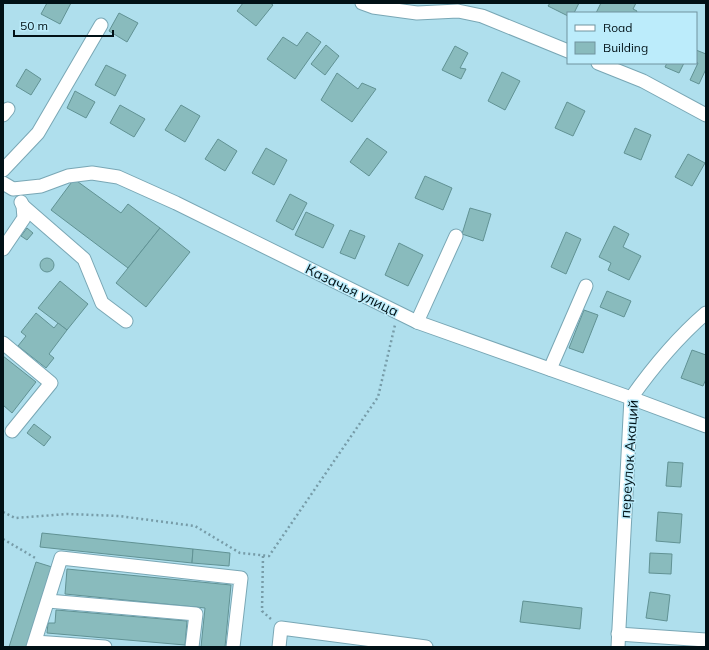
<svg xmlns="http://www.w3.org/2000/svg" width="709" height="650" viewBox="0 0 709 650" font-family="Mulish,sans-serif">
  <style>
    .building { fill: #89bbbd; stroke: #619294 }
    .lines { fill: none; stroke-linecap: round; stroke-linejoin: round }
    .minor-casing { stroke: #79a7b5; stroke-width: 15 }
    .path { stroke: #779ca8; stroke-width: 2.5; stroke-dasharray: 2 3; stroke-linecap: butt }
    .minor { stroke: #fff; stroke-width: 13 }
    .labels { text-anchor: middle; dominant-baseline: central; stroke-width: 3; stroke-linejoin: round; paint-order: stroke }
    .street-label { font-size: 14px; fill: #011116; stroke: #bcecfb }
  </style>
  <rect width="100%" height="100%" fill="#afdfed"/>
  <g class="building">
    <polygon points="47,3 71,3 60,24 41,14"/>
    <polygon points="243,3 270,3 273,5 256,26 237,11"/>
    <polygon points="550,3 579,3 574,13 568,13 568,16 548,6"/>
    <polygon points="601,3 636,3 633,9 637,11 636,13 596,13"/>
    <polygon points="119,13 138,23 127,42 109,31"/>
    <polygon points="307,32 321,42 295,79 267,59 283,37 297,46"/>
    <polygon points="326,45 339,56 325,75 311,64"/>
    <polygon points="455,46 468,53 460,68 466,69 461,79 442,70"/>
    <polygon points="696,50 706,54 706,69 699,84 690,80 698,63 696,62"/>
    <polygon points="667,63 684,63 679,73 665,67"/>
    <polygon points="106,65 126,75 115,96 95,85"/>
    <polygon points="26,69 41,79 31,95 16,86"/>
    <polygon points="502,72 520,81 505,110 488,101"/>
    <polygon points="337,73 358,89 362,83 376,89 352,122 321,100"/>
    <polygon points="75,91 95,102 86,118 67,108"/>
    <polygon points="567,102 585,111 573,136 555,128"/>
    <polygon points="120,105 145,119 134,137 110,123"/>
    <polygon points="181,105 200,116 185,142 165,130"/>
    <polygon points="635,128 651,135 641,160 624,153"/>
    <polygon points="367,138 387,152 369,176 350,162"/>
    <polygon points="218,139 237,151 225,171 205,159"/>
    <polygon points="266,148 287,160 274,185 252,173"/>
    <polygon points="688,154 705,163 692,186 675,177"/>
    <polygon points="425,176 452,188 443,210 415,198"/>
    <polygon points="74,179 121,213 128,204 160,228 128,268 51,210"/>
    <polygon points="290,194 307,203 293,230 276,221"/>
    <polygon points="470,208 491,214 483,241 462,234"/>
    <polygon points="306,212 334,225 323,248 295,235"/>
    <polygon points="614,226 629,234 623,247 641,256 629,280 608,270 611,263 599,257"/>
    <polygon points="27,228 33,233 27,240 21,236"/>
    <polygon points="160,228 190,252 146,307 116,283"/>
    <polygon points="350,230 365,236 355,259 340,253"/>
    <polygon points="566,232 581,239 566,274 551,267"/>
    <polygon points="399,243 423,255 408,286 385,275"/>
    <circle cx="47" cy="265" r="7"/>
    <polygon points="60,281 88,304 67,330 38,308"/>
    <polygon points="607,291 631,301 624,317 600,307"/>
    <polygon points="584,310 598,315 583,353 569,348"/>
    <polygon points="36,313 54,328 58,323 67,330 49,354 54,358 46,368 18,346 26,336 21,332"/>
    <polygon points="692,350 706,355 706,379 703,386 681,378"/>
    <polygon points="3,356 36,382 12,413 3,405"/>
    <polygon points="34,424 51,437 44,446 27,433"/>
    <polygon points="668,462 683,463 681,487 666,486"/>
    <polygon points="658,512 682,514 680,543 656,541"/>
    <polygon points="42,533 193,549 192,563 40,547"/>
    <polygon points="193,549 230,553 229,566 192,563"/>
    <polygon points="650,553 672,554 671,574 649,573"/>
    <polygon points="36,562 52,567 27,647 9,647"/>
    <polygon points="67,569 231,585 225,647 201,647 205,608 65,594"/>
    <polygon points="650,592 670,595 667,621 646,618"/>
    <polygon points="523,601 582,608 580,629 520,622"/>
    <polygon points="56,610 187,621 185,645 47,633 48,623 55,623"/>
  </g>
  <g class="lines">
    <g class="minor-casing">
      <g id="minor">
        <polyline points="362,3 373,7 417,13 458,11 482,16 568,51"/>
        <polyline points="598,63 643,81 706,115"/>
        <polyline points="3,115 8,109"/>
        <polyline points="3,170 38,133 101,25"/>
        <polyline points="3,183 13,189 41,186 68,176 92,173 118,177 176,203 417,322 631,398 706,426"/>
        <polyline points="23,206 84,259 102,303 126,321"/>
        <polyline points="3,249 24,218 23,206 21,202"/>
        <polyline points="417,322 456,236"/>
        <polyline points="3,343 51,383 12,431"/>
        <polyline points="550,369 586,286"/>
        <polyline points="48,601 196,614 192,647"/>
        <polyline points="618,634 706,640"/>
        <polyline points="35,642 105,647"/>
        <polyline points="33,647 61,558 241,578 233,647"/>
        <polyline points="279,647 281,628 426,647"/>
        <path d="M618,647l13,-249c22,-31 46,-60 75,-85"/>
      </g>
    </g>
    <g class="path">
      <polyline points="3,512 15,518 68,514 119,516 195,526 240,553 269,556 378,397 395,325"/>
      <polyline points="3,539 37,559"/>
      <polyline points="263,556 262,611 272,620"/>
    </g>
    <use href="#minor" class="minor"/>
  </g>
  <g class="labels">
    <g class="street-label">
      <text transform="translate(352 290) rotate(26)">Казачья улица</text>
      <text transform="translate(629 459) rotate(-86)">переулок Акаций</text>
    </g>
  </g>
  <rect width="709" height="650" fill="none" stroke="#011116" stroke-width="8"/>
  <rect x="567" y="12" width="130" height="52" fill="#bcecfb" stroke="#71949f"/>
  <rect x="575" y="25" width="20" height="6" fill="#ffffff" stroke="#71949f"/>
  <text x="603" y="32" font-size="12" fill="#011116">Road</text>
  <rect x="575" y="42" width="20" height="12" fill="#89bbbd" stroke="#71949f"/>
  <text x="603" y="52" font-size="12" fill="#011116">Building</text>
  <path d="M14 30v6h99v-6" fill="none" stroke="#011116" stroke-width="2"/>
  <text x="20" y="30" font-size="12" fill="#011116" stroke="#bcecfb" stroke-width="3" paint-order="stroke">50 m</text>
</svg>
